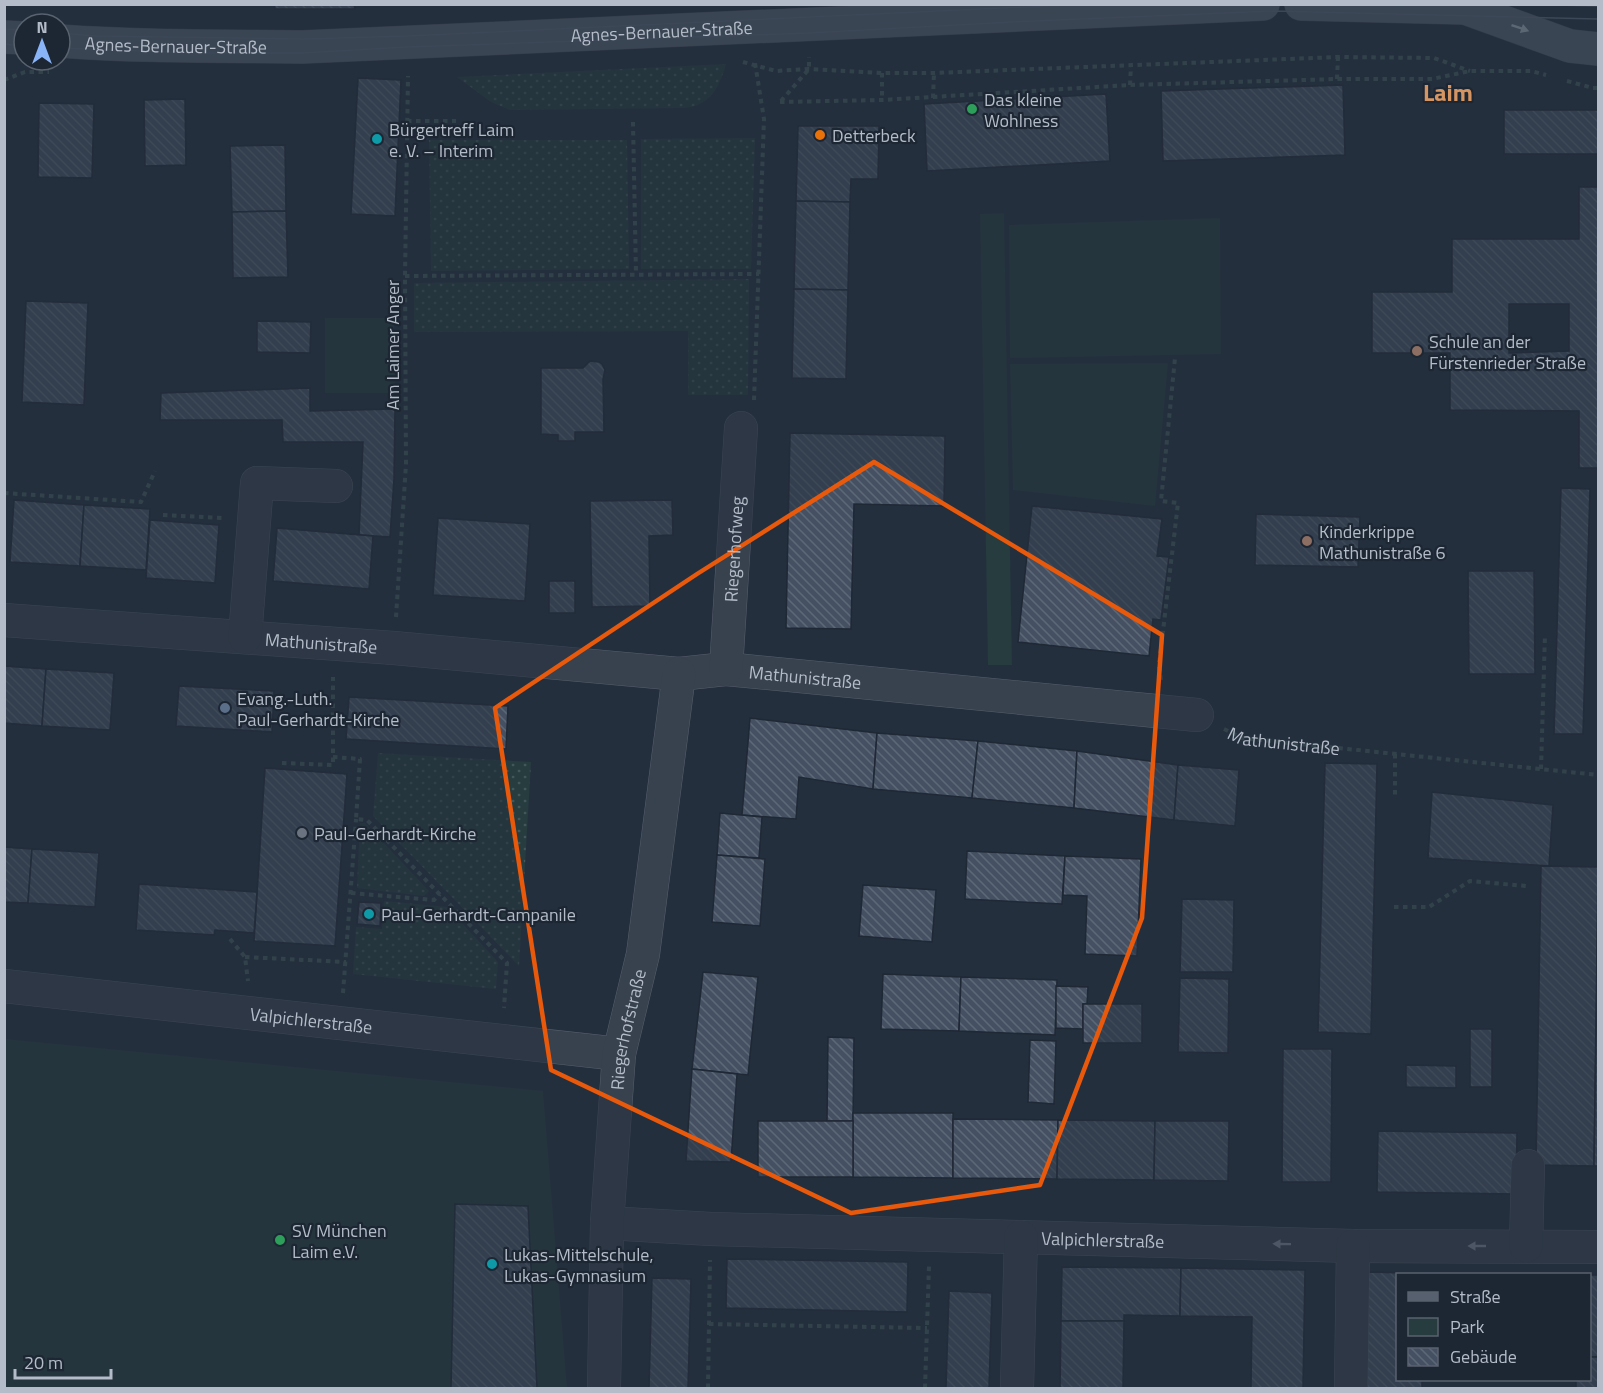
<svg xmlns="http://www.w3.org/2000/svg" width="1603" height="1393" viewBox="0 0 1603 1393" font-family="'Titillium Web',sans-serif">
  <style>
    .grass { fill: url(#grass-dots) }
    .park { fill: #263c3f }
    .building { fill: url(#building-back-hatch); stroke: #1f2835; stroke-width: 1.5; fill-rule: evenodd }
    .lines { fill: none; stroke-linecap: round; stroke-linejoin: round }
    .minor-casing { stroke: #565f6c; stroke-width: 34 }
    .major-casing { stroke: #414a57; stroke-width: 34 }
    .path { stroke: #44595c; stroke-width: 4; stroke-dasharray: 4.5 4.5; stroke-linecap: butt }
    .minor { stroke: #38414e; stroke-width: 33 }
    .major { stroke: #56606e; stroke-width: 33 }
    .tram { stroke: #5a6575; stroke-width: 1.5 }
    .oneway { fill: #a1aab7 }
    .oneway2 { fill: #7c8592 }
    .marked { fill: none; stroke: #e8590c; stroke-width: 4.5; stroke-linejoin: round }
    .leisure-dot { fill: #2e9e5b; stroke: #1d2633; stroke-width: 2 }
    .food-dot { fill: #e8710a; stroke: #1d2633; stroke-width: 2 }
    .culture-dot { fill: #0f9aa8; stroke: #1d2633; stroke-width: 2 }
    .education-dot { fill: #8d6e63; stroke: #1d2633; stroke-width: 2 }
    .service-dot { fill: #5c6f8a; stroke: #1d2633; stroke-width: 2 }
    .worship-dot { fill: #6b7280; stroke: #1d2633; stroke-width: 2 }
    .labels { text-anchor: middle; dominant-baseline: central; stroke-width: 4.5; stroke-linejoin: round; paint-order: stroke }
    .street-label { font-size: 18px; fill: #b4bcc9; stroke: #1d2633 }
    .poi-label { font-size: 18px; fill: #b4bcc9; stroke: #1d2633; text-anchor: start }
    .district-label { font-size: 24px; font-weight: bold; fill: #d59563; stroke: #1d2633 }
  </style>
  <defs>
    <pattern id="grass-dots" width="8" height="8" patternUnits="userSpaceOnUse" patternTransform="scale(1.5)"><rect width="8" height="8" fill="#263c3f"/><path d="M2 2h.1M6 6h.1" fill="none" stroke="#435659" stroke-width="1.8" stroke-linecap="round"/></pattern>
    <pattern id="building-back-hatch" width="6" height="6" patternUnits="userSpaceOnUse" patternTransform="scale(1.5)"><rect width="6" height="6" fill="#455162"/><path d="M-1 5l2 2M0 0l6 6M5-1l2 2" fill="none" stroke="#5d6877"/></pattern>
  </defs>
  <rect width="100%" height="100%" fill="#242f3e"/>
  <g class="grass">
    <path d="M726,64c-7,23 -15,42 -43,44l-173,2 -19,-8 -34,-25z"/>
    <polygon points="755,138 751,269 641,269 641,139"/>
    <polygon points="429,140 627,140 629,269 431,271"/>
    <polygon points="749,279 748,395 688,395 688,331 414,332 414,283"/>
    <polygon points="378,753 531,762 519,966 373,816"/>
    <polygon points="360,823 365,823 429,891 424,896 357,888"/>
    <polygon points="384,901 447,907 498,962 496,989 353,974 356,927 382,929"/>
  </g>
  <g class="park">
    <polygon points="1004,213 1012,665 988,665 980,214"/>
    <polygon points="1220,218 1221,354 1010,358 1009,225"/>
    <polygon points="325,318 394,318 395,393 325,393"/>
    <polygon points="1168,363 1155,506 1013,490 1010,364"/>
    <polygon points="5,1039 543,1091 567,1388 5,1388"/>
  </g>
  <g class="building">
    <polygon points="274,4 354,4 355,9 275,9"/>
    <polygon points="358,78 401,80 395,216 351,214"/>
    <polygon points="1343,85 1345,155 1163,161 1161,91"/>
    <polygon points="1106,94 1110,161 927,171 924,104"/>
    <polygon points="185,99 186,165 145,166 144,100"/>
    <polygon points="39,103 94,104 92,178 38,177"/>
    <rect x="1504" y="110" width="94" height="44"/>
    <polygon points="798,126 879,126 878,179 851,179 850,202 796,201"/>
    <polygon points="285,145 286,211 232,212 230,146"/>
    <path d="M1579,187h19v281h-19v-57l-129,-1v-57h-78v-61h80v-53h127zM1509,304h60v47l-60,2z"/>
    <polygon points="796,201 850,202 848,290 794,289"/>
    <polygon points="286,211 288,277 233,278 232,212"/>
    <polygon points="794,289 848,290 846,379 792,378"/>
    <polygon points="26,301 88,303 84,405 22,402"/>
    <polygon points="257,321 311,322 310,353 257,352"/>
    <polygon points="590,361 599,362 602,364 605,370 603,379 604,432 575,432 575,441 558,441 558,435 541,434 541,368 583,368"/>
    <polygon points="310,388 310,411 395,409 394,479 390,537 359,535 363,442 283,442 282,420 160,420 161,393"/>
    <polygon points="790,433 945,436 944,506 854,504 851,629 786,628"/>
    <polygon points="1561,488 1590,489 1583,734 1554,734"/>
    <polygon points="14,500 84,505 80,566 10,562"/>
    <polygon points="672,500 673,535 649,536 650,606 592,607 590,501"/>
    <polygon points="84,505 150,509 146,570 80,566"/>
    <polygon points="1032,506 1162,519 1157,556 1169,557 1161,620 1153,619 1149,656 1018,642"/>
    <polygon points="1256,514 1360,517 1358,567 1255,565"/>
    <polygon points="438,518 530,524 525,601 433,595"/>
    <polygon points="150,520 219,525 215,583 146,578"/>
    <polygon points="277,528 373,536 369,589 273,581"/>
    <polygon points="1468,571 1534,571 1535,674 1469,674"/>
    <rect x="549" y="581" width="26" height="32"/>
    <polygon points="4,666 46,669 42,726 4,723"/>
    <polygon points="46,669 114,673 110,730 42,726"/>
    <polygon points="179,686 274,691 272,732 176,726"/>
    <polygon points="349,697 508,706 506,749 346,739"/>
    <polygon points="750,718 877,733 873,789 799,777 796,819 742,815"/>
    <polygon points="877,733 978,741 972,798 873,789"/>
    <polygon points="978,741 1077,751 1074,808 972,798"/>
    <polygon points="1077,751 1178,765 1174,820 1074,808"/>
    <polygon points="1325,763 1377,764 1371,1034 1318,1032"/>
    <polygon points="1178,765 1239,770 1235,826 1174,820"/>
    <polygon points="265,768 347,774 335,946 254,941"/>
    <polygon points="1432,792 1553,805 1549,866 1428,858"/>
    <polygon points="720,813 762,817 759,858 717,855"/>
    <polygon points="4,847 32,849 28,903 4,902"/>
    <polygon points="32,849 99,853 95,907 28,903"/>
    <polygon points="967,851 1065,856 1062,904 965,899"/>
    <polygon points="717,855 765,859 760,926 712,922"/>
    <polygon points="1065,856 1141,859 1137,956 1085,954 1087,896 1063,895"/>
    <polygon points="1541,866 1598,867 1594,1166 1536,1165"/>
    <polygon points="139,884 257,892 254,933 215,930 214,935 136,930"/>
    <polygon points="863,885 936,890 932,942 859,936"/>
    <polygon points="1182,899 1234,900 1233,972 1180,972"/>
    <polygon points="359,902 381,903 380,926 357,924"/>
    <polygon points="1598,915 1598,1166 1594,1166"/>
    <polygon points="703,972 758,977 748,1075 692,1069"/>
    <polygon points="883,974 961,977 959,1031 881,1029"/>
    <polygon points="961,977 1057,980 1055,1035 959,1031"/>
    <polygon points="1180,978 1229,979 1228,1053 1178,1052"/>
    <polygon points="1056,986 1088,987 1087,1004 1083,1004 1083,1029 1056,1028"/>
    <rect x="1083" y="1004" width="59" height="39"/>
    <rect x="1470" y="1029" width="22" height="58"/>
    <polygon points="828,1037 854,1038 853,1121 827,1121"/>
    <polygon points="1030,1040 1056,1041 1054,1104 1028,1102"/>
    <polygon points="1283,1049 1332,1049 1331,1182 1282,1182"/>
    <polygon points="1406,1065 1456,1066 1456,1088 1406,1087"/>
    <polygon points="692,1069 737,1074 731,1162 686,1161"/>
    <polygon points="853,1113 953,1113 953,1178 853,1177"/>
    <polygon points="953,1119 1058,1120 1057,1179 953,1178"/>
    <polygon points="1058,1120 1155,1121 1154,1180 1057,1179"/>
    <rect x="758" y="1121" width="95" height="56"/>
    <polygon points="1155,1121 1229,1121 1228,1181 1154,1180"/>
    <polygon points="1378,1131 1517,1133 1516,1194 1377,1192"/>
    <polygon points="455,1204 528,1206 537,1388 451,1388"/>
    <polygon points="727,1259 908,1262 907,1312 726,1308"/>
    <polygon points="1062,1267 1181,1268 1180,1316 1124,1315 1124,1321 1061,1321"/>
    <polygon points="1181,1268 1305,1270 1303,1388 1251,1388 1252,1317 1180,1316"/>
    <polygon points="1367,1272 1452,1274 1398,1274 1398,1380 1422,1380 1422,1388 1366,1388"/>
    <rect x="1590" y="1275" width="8" height="82"/>
    <polygon points="652,1278 691,1279 688,1388 649,1388"/>
    <polygon points="949,1291 992,1293 989,1388 946,1388"/>
    <polygon points="1061,1321 1124,1321 1123,1388 1060,1388"/>
    <polygon points="1590,1357 1598,1357 1598,1388 1576,1388 1576,1380 1590,1380"/>
  </g>
  <g class="lines">
    <g class="minor-casing">
      <g id="minor">
        <path id="s2" d="M4,620l390,28 285,26 47,-5 471,46"/>
        <polyline points="245,637 257,483 336,486"/>
        <path id="s3" d="M726,669l15,-241"/>
        <path id="s4" d="M4,986l615,68"/>
        <path id="s5" d="M607,1223l104,6 642,17 245,1"/>
        <polyline points="1526,1246 1528,1166"/>
        <path id="s6" d="M604,1388l3,-165 12,-169 24,-100 36,-280"/>
        <polyline points="1017,1388 1021,1237"/>
        <polyline points="1351,1388 1353,1246"/>
      </g>
    </g>
    <g class="major-casing">
      <g id="major">
        <polyline points="1301,4 1465,8 1476,4"/>
        <polyline points="1465,8 1570,46 1598,49"/>
        <polyline points="4,37 24,38"/>
        <path id="s7" d="M60,41c81,6 162,5 242,6l961,-43"/>
      </g>
    </g>
    <g class="path">
      <polyline points="743,62 776,71 809,69 882,73 934,73 1338,57 1434,58 1470,71"/>
      <polyline points="882,73 882,100"/>
      <polyline points="1337,79 1338,57"/>
      <polyline points="4,80 25,72 49,72"/>
      <polyline points="1567,81 1593,88 1598,88"/>
      <polyline points="1130,85 1131,65"/>
      <polyline points="933,98 934,73"/>
      <polyline points="781,101 809,69 809,57"/>
      <polyline points="780,102 882,100 1130,85 1337,79 1432,79 1470,71 1531,71 1546,75"/>
      <polyline points="407,121 456,121"/>
      <polyline points="633,122 636,274"/>
      <polyline points="405,276 759,274"/>
      <polyline points="754,400 764,119 755,63"/>
      <polyline points="4,493 141,502 155,471"/>
      <polyline points="163,515 222,518"/>
      <polyline points="396,617 406,464 405,276 408,76"/>
      <polyline points="1161,680 1159,665 1178,503 1161,501 1175,358"/>
      <path id="s1" d="M1224,729l18,9 356,37"/>
      <polyline points="1395,754 1395,795"/>
      <polyline points="333,757 360,759 356,819 367,820 507,963 504,1008"/>
      <polyline points="282,763 333,765 333,677"/>
      <polyline points="1541,769 1545,634"/>
      <polyline points="351,893 434,900 440,894"/>
      <polyline points="1394,907 1429,907 1470,881 1526,886"/>
      <polyline points="230,939 245,957 248,981"/>
      <polyline points="245,957 346,962"/>
      <polyline points="343,993 356,819"/>
      <polyline points="709,1324 927,1328"/>
      <polyline points="708,1388 710,1260"/>
      <polyline points="925,1388 929,1266"/>
    </g>
    <use href="#minor" class="minor"/>
    <use href="#major" class="major"/>
    <g class="tram">
      <polyline points="1515,4 1598,6"/>
      <polyline points="4,29 24,30"/>
      <polyline points="60,33 96,36 305,39 407,36 1090,4"/>
      <polyline points="4,44 24,46"/>
      <polyline points="60,48 198,53 302,53 407,47 809,33 1012,22 1274,11 1598,19"/>
    </g>
  </g>
  <defs><path id="oneway-solid" d="M-6-.8H1V-3.2L6.5 0L1 3.2V.8H-6Z" transform="scale(1.5)"/></defs>
  <use class="oneway" href="#oneway-solid" transform="translate(1520 28) rotate(19)"/>
  <g class="oneway2">
    <use href="#oneway-solid" transform="translate(1282 1244) rotate(-179)"/>
    <use href="#oneway-solid" transform="translate(1477 1246) rotate(-180)"/>
  </g>
  <path d="M0 0H1603V1393H0ZM874,462l288,173 -20,283 -102,267 -189,28 -300,-143 -56,-362 202,-134z" fill="#242f3e" fill-opacity=".55" fill-rule="evenodd"/>
  <path class="marked" d="M874,462l288,173 -20,283 -102,267 -189,28 -300,-143 -56,-362 202,-134z"/>
  <g class="leisure-dot">
    <circle cx="972" cy="109" r="6"/>
    <circle cx="280" cy="1240" r="6"/>
  </g>
  <circle class="food-dot" cx="820" cy="135" r="6"/>
  <g class="culture-dot">
    <circle cx="377" cy="139" r="6"/>
    <circle cx="369" cy="914" r="6"/>
    <circle cx="492" cy="1264" r="6"/>
  </g>
  <g class="education-dot">
    <circle cx="1417" cy="351" r="6"/>
    <circle cx="1307" cy="541" r="6"/>
  </g>
  <circle class="service-dot" cx="225" cy="708" r="6"/>
  <circle class="worship-dot" cx="302" cy="833" r="6"/>
  <g class="labels">
    <g class="street-label">
      <text stroke="none"><textPath href="#s7" startOffset="602">Agnes-Bernauer-Straße</textPath></text>
      <text stroke="none"><textPath href="#s7" startOffset="116">Agnes-Bernauer-Straße</textPath></text>
      <text transform="translate(392 345) rotate(-90)">Am Laimer Anger</text>
      <text stroke="none"><textPath href="#s3" startOffset="120">Riegerhofweg</textPath></text>
      <text stroke="none"><textPath href="#s2" startOffset="318">Mathunistraße</textPath></text>
      <text stroke="none"><textPath href="#s2" startOffset="804">Mathunistraße</textPath></text>
      <text stroke="none"><textPath href="#s1" startOffset="62">Mathunistraße</textPath></text>
      <text stroke="none"><textPath href="#s4" startOffset="309">Valpichlerstraße</textPath></text>
      <text stroke="none"><textPath href="#s6" startOffset="360">Riegerhofstraße</textPath></text>
      <text stroke="none"><textPath href="#s5" startOffset="496">Valpichlerstraße</textPath></text>
    </g>
    <g class="poi-label">
      <text x="984" y="99">Das kleine<tspan x="984" dy="21">Wohlness</tspan></text>
      <text x="389" y="129">Bürgertreff Laim<tspan x="389" dy="21">e. V. – Interim</tspan></text>
      <text x="832" y="135">Detterbeck</text>
      <text x="1429" y="341">Schule an der<tspan x="1429" dy="21">Fürstenrieder Straße</tspan></text>
      <text x="1319" y="531">Kinderkrippe<tspan x="1319" dy="21">Mathunistraße 6</tspan></text>
      <text x="237" y="698">Evang.-Luth.<tspan x="237" dy="21">Paul-Gerhardt-Kirche</tspan></text>
      <text x="314" y="833">Paul-Gerhardt-Kirche</text>
      <text x="381" y="914">Paul-Gerhardt-Campanile</text>
      <text x="292" y="1230">SV München<tspan x="292" dy="21">Laim e.V.</tspan></text>
      <text x="504" y="1254">Lukas-Mittelschule,<tspan x="504" dy="21">Lukas-Gymnasium</tspan></text>
    </g>
    <g class="district-label">
      <text x="1448" y="92">Laim</text>
    </g>
  </g>
  <rect width="1603" height="1393" fill="none" stroke="#b4bcc9" stroke-width="12"/>
  <rect x="1396" y="1273" width="195" height="108" fill="#1d2633" stroke="#59626f" stroke-width="1.5"/>
  <rect x="1408" y="1292" width="30" height="9" fill="#56606e" stroke="#59626f" stroke-width="1.5"/>
  <text x="1450" y="1303" font-size="18" fill="#b4bcc9">Straße</text>
  <rect x="1408" y="1318" width="30" height="18" fill="#263c3f" stroke="#59626f" stroke-width="1.5"/>
  <text x="1450" y="1333" font-size="18" fill="#b4bcc9">Park</text>
  <rect x="1408" y="1348" width="30" height="18" fill="url(#building-back-hatch)" stroke="#59626f" stroke-width="1.5"/>
  <text x="1450" y="1363" font-size="18" fill="#b4bcc9">Gebäude</text>
  <g transform="translate(42 42)"><circle r="28" fill="#1d2633" stroke="#59626f" stroke-width="1.5"/>
  <path d="M0-4.5L10 22L0 15L-10 22Z" fill="#8ab4f8"/>
  <text y="-9" font-size="16" font-weight="bold" text-anchor="middle" fill="#b4bcc9">N</text>
  </g>
  <path d="M15 1369v9h96v-9" fill="none" stroke="#b4bcc9" stroke-width="3"/>
  <text x="24" y="1369" font-size="18" fill="#b4bcc9" stroke="#1d2633" stroke-width="4.5" paint-order="stroke">20 m</text>
</svg>
